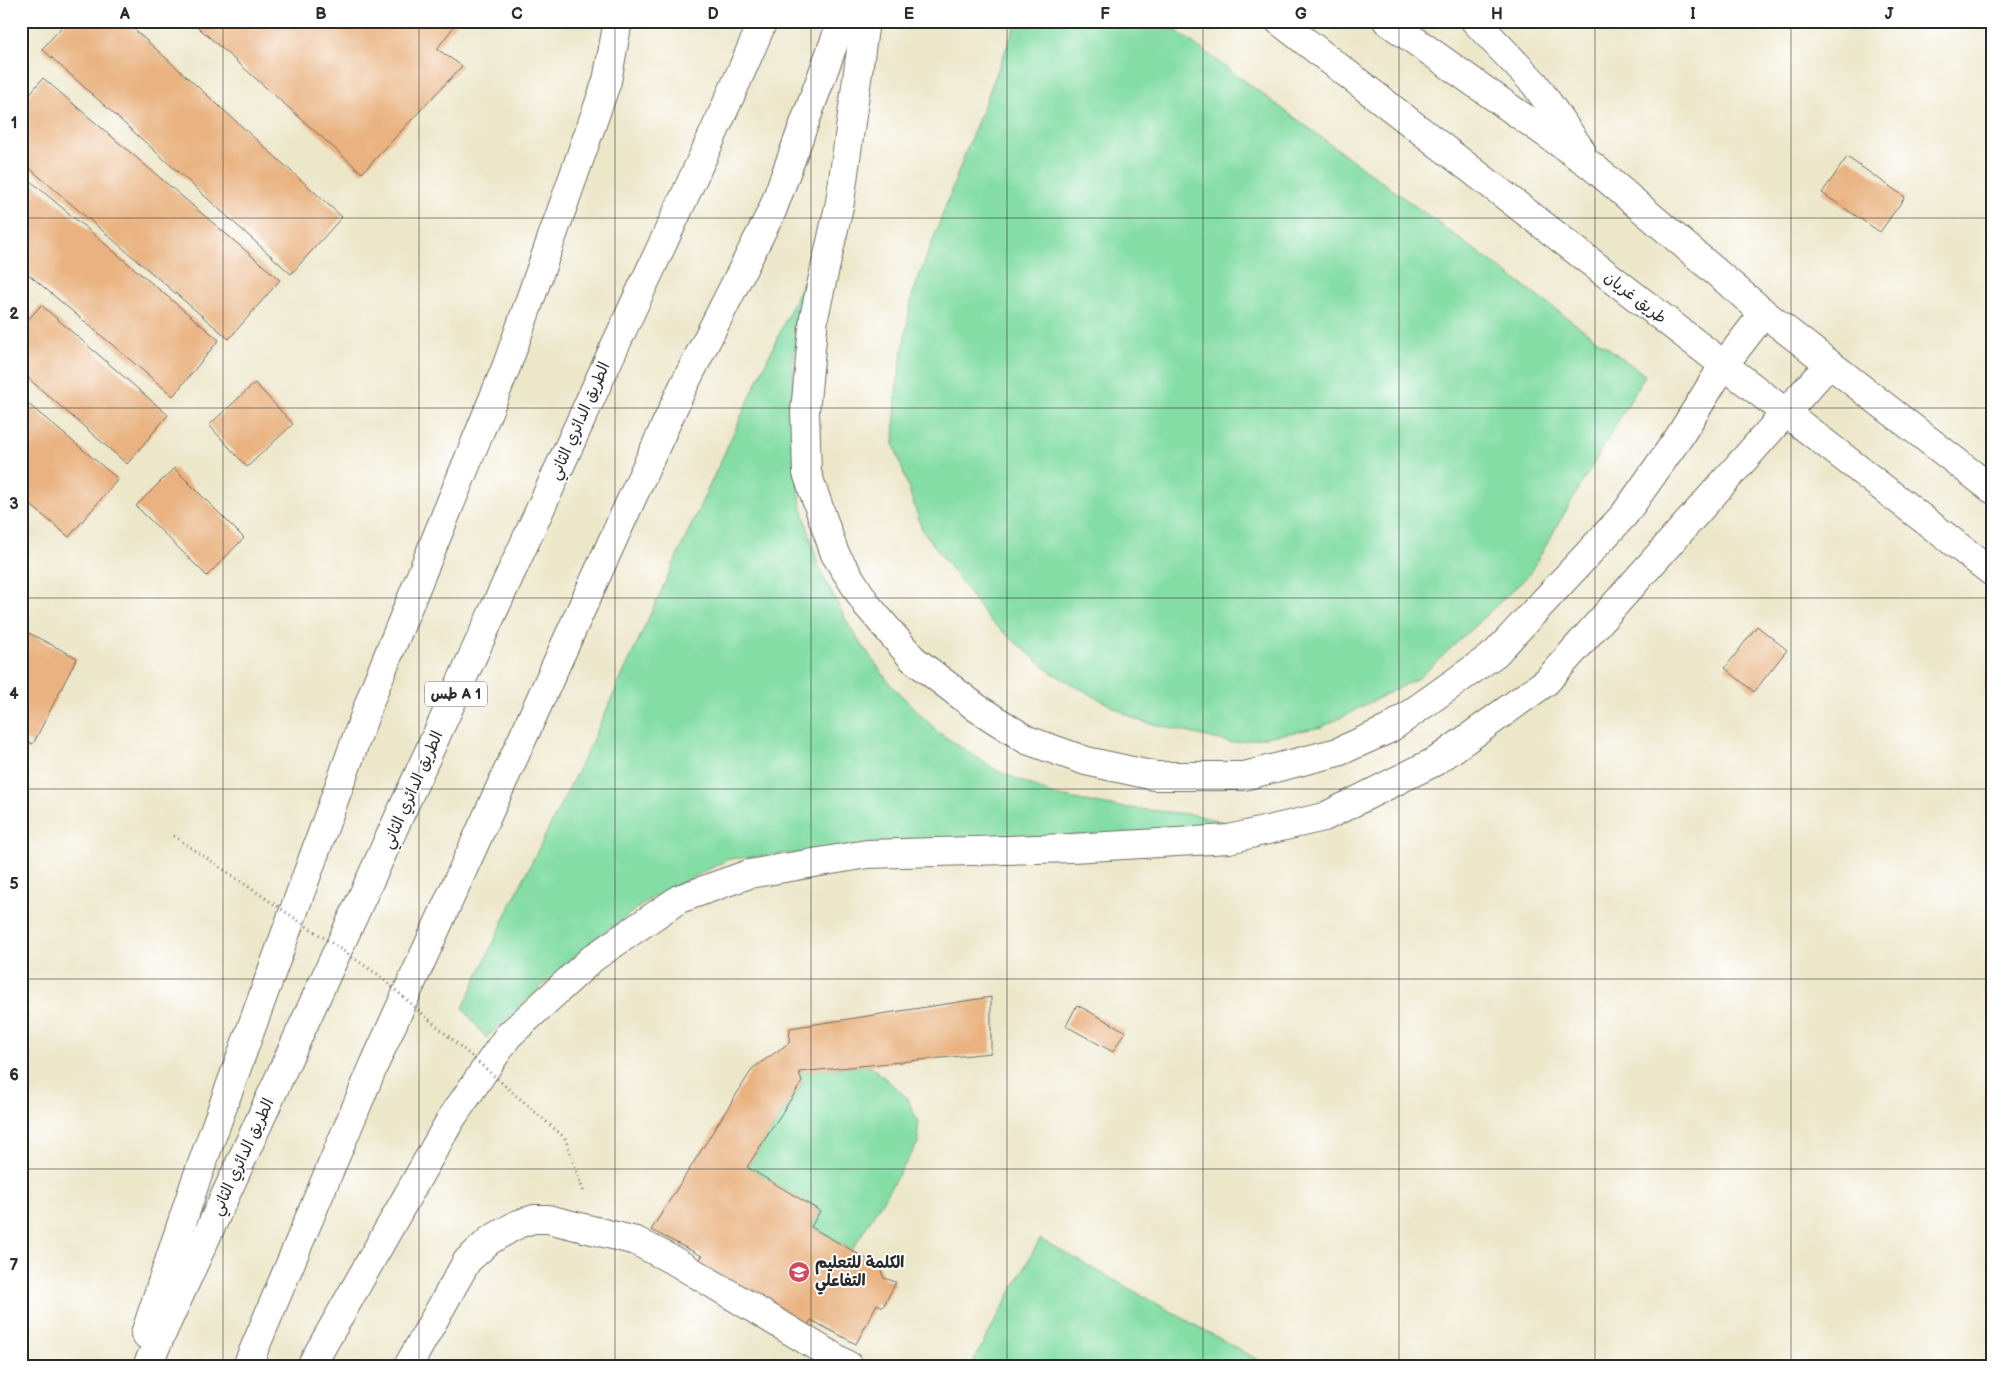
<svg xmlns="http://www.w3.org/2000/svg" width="2014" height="1387" viewBox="0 0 2014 1387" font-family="'Balsamiq Sans','Playpen Sans Arabic',sans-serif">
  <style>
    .green { fill: #83dda4; stroke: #578468 }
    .building { fill: #e9b280 }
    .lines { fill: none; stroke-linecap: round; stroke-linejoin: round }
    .minor-casing { stroke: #6f6d63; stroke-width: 30 }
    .highway-casing { stroke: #6f6d63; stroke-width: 30 }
    .path { stroke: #6f6d63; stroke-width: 3; stroke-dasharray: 1 4; stroke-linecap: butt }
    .minor { stroke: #fff; stroke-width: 28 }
    .highway { stroke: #fff; stroke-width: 28 }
    .path-bridge { stroke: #6f6d63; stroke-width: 3; stroke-dasharray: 1 4; stroke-linecap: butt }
    .grid { fill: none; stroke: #2b2b2b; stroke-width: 1; stroke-opacity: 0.55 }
    .labels { text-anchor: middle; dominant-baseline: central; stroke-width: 4; stroke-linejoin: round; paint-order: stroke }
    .shield { fill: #fff; stroke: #6b6b6b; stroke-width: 1 }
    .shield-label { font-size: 15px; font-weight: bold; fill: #2b2b2b }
    .street-label { font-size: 16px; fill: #2b2b2b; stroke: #fff }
    .poi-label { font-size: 16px; font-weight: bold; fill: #2b2b2b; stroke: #fff; text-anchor: start }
    .neatline { fill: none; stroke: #2b2b2b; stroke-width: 2 }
    .grid-label { font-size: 16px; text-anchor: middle; font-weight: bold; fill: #2b2b2b }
  </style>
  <rect width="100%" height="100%" fill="#fff"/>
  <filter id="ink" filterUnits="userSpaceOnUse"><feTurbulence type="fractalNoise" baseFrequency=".02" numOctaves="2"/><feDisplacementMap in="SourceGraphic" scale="10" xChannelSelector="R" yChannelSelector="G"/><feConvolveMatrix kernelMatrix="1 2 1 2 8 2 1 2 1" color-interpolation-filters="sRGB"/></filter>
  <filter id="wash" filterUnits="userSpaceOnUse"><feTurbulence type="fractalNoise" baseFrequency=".0096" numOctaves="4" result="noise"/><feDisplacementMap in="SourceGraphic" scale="20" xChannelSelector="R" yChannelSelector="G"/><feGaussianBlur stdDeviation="1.12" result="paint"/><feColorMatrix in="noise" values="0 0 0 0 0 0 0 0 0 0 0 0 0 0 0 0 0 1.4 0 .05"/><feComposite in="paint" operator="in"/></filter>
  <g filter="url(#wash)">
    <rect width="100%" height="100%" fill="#ede7ca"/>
    <g class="green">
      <polygon points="1017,21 1163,21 1645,375 1528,576 1420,677 1322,727 1232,743 1137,720 1052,673 988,619 922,529 894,444 896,391 912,296 968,146"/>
      <polygon points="808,271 793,362 794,439 801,505 820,571 851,629 890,684 939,733 998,771 1054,795 1111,806 1196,815 1233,824 1180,833 955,839 729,859 650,899 587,945 486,1038 463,1008 517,892 589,748"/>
      <polygon points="870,1065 907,1098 918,1122 918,1143 852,1250 811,1227 820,1211 747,1167 802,1083 799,1072"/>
      <polygon points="1040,1239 1269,1366 971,1366"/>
    </g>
    <g id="blocks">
      <g class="building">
        <polygon points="67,21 125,21 342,217 291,274 42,49"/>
        <polygon points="191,21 458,21 437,49 462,66 362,173"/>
        <polygon points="43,78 280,280 229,339 21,161 21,104"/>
        <polygon points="1847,157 1905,197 1880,232 1822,193"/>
        <polygon points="21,173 219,340 173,396 21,268"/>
        <polygon points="41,305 168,415 127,464 21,372 21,328"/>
        <polygon points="255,383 293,424 247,467 209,425"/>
        <polygon points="21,398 118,479 69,537 21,497"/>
        <polygon points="174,468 244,538 207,576 136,506"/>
        <polygon points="1757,626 1787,650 1754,692 1725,668"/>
        <polygon points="21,629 77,658 33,744 21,738"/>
        <polygon points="21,744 28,748 21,761"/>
        <polygon points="991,997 991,1053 799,1072 802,1082 747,1167 820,1211 811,1227 879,1266 884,1278 896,1282 883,1307 877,1304 856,1344 811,1320 807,1327 697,1265 702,1256 651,1230 753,1068 789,1043 790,1028"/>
        <polygon points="1077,1005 1125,1031 1113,1052 1066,1026"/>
      </g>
    </g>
  </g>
  <g filter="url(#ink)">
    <use href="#blocks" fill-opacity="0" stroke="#6f6d63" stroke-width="1"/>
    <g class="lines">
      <g class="minor-casing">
        <polyline id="minor" points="408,1366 467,1261 490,1240 518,1224 534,1219 548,1219 636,1241 678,1263 849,1366"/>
      </g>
      <g class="highway-casing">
        <g id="highway">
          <polyline points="865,21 840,202 814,317 805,411 807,473 835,554 867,605 913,659 977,708 1027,740 1086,761 1155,776 1244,776 1338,752 1389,729 1496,653 1624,515 1679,437 1723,366 1764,313"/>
          <polyline points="1279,21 1993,573"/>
          <polyline points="1387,21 1592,166 1764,313 1993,490"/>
          <polyline points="1475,21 1535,84 1581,150"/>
          <polyline points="145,1334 195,1183 374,690 507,365 607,81 618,21"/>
          <path d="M147,1366c145,-315 290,-630 434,-946 60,-133 125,-264 182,-399"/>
          <polyline points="247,1366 374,1065 605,557 682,389 772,211 842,21"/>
          <polyline points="311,1366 451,1119 508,1036 593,958 679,899 749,874 867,854 1072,848 1229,839 1324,817 1436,761 1546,682 1829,364"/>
        </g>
      </g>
      <polyline class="path" points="565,1138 584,1193"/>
      <use href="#minor" class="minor"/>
      <use href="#highway" class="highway"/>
      <polyline class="path-bridge" points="174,836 377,974 565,1138"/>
    </g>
  </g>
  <path class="grid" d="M223,21v1345M419,21v1345M615,21v1345M811,21v1345M1007,21v1345M1203,21v1345M1399,21v1345M1595,21v1345M1791,21v1345M21,218h1972M21,408h1972M21,598h1972M21,789h1972M21,979h1972M21,1169h1972"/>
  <defs>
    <g id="school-disc" transform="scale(1.125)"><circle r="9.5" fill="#d1495b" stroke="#fff"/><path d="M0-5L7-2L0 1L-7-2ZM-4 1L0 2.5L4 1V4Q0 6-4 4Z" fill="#fff"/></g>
  </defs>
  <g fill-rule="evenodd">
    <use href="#school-disc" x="799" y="1272"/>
  </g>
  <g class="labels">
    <rect class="shield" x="425" y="681.5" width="62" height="25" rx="4"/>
    <g class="shield-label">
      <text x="456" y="694">طس A 1</text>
    </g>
    <g class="street-label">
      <text transform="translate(1635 298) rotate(38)">طريق غريان</text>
      <text transform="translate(580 421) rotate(-66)">الطريق الدائري الثاني</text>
      <text transform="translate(413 790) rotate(-66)">الطريق الدائري الثاني</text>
      <text transform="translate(243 1157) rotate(-65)">الطريق الدائري الثاني</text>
    </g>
    <g class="poi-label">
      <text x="815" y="1263">الكلمة للتعليم<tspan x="815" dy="18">التفاعلي</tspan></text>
    </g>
  </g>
  <rect width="2014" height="1387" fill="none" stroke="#fff" stroke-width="55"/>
  <rect x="28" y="28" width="1958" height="1332" class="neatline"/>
  <g class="grid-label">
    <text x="125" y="19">A</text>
    <text x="321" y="19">B</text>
    <text x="517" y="19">C</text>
    <text x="713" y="19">D</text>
    <text x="909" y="19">E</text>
    <text x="1105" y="19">F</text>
    <text x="1301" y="19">G</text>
    <text x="1497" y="19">H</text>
    <text x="1693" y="19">I</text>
    <text x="1889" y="19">J</text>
    <text x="14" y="128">1</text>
    <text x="14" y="319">2</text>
    <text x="14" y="509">3</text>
    <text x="14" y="699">4</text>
    <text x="14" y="889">5</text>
    <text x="14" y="1080">6</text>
    <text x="14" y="1270">7</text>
  </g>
</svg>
